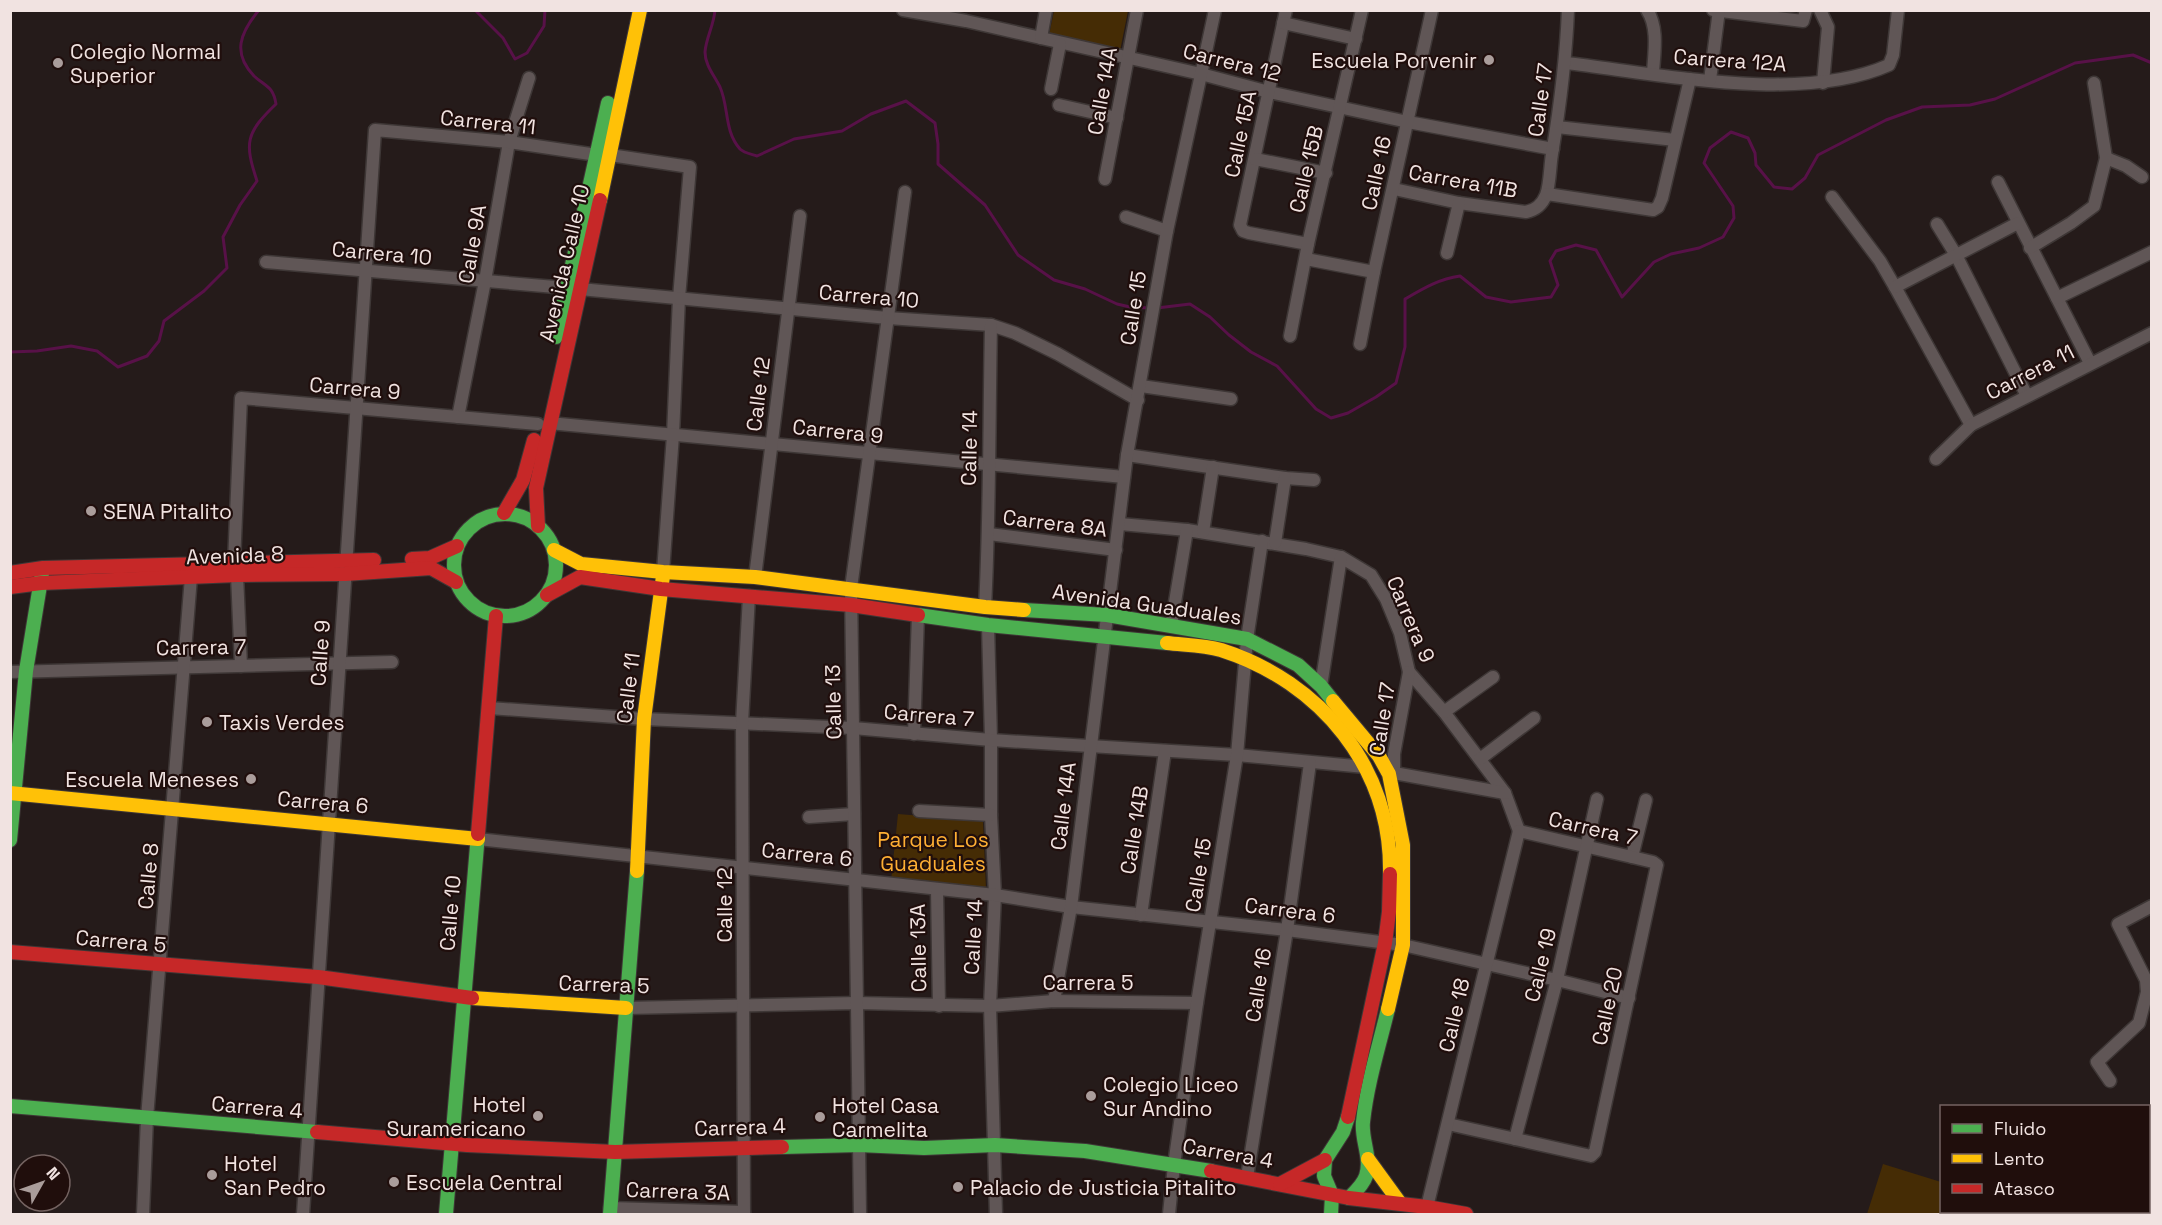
<svg xmlns="http://www.w3.org/2000/svg" width="2162" height="1225" viewBox="0 0 2162 1225" font-family="'Space Grotesk',sans-serif">
  <style>
    .green { fill: #452c05 }
    .lines { fill: none; stroke-linecap: round; stroke-linejoin: round }
    .stream { stroke: #581148; stroke-width: 3 }
    .street-casing { stroke: #3e3736; stroke-width: 15 }
    .fast-casing { stroke: #3e3736; stroke-width: 16 }
    .slow-casing { stroke: #3e3736; stroke-width: 16 }
    .jam-casing { stroke: #3e3736; stroke-width: 16 }
    .street { stroke: #605656; stroke-width: 12 }
    .fast { stroke: #4caf50; stroke-width: 14 }
    .slow { stroke: #ffc107; stroke-width: 14 }
    .jam { stroke: #c62828; stroke-width: 14 }
    .poi-dot { fill: #aa9d9b; stroke: #200e0c; stroke-width: 2 }
    .labels { text-anchor: middle; dominant-baseline: central; stroke-width: 4.5; stroke-linejoin: round; paint-order: stroke }
    .poi-label { font-size: 21px; fill: #f1e3e1; stroke: #200e0c; text-anchor: start }
    .street-label { font-size: 21px; fill: #f1e3e1; stroke: #200e0c }
    .park-label { font-size: 21px; fill: #feaf34; stroke: #200e0c }
  </style>
  <rect width="100%" height="100%" fill="#251b1a"/>
  <g class="green">
    <polygon points="1054,11 1128,11 1120,51 1049,35"/>
    <polygon points="898,814 983,821 986,889 891,881"/>
    <polygon points="1883,1164 1941,1182 1942,1212 1995,1212 1994,1214 1867,1214"/>
  </g>
  <g class="lines">
    <g class="stream">
      <polyline points="475,10 503,38 515,59 527,53 544,26 545,10"/>
      <path d="M715,10c-1,15 -9,28 -10,42 0,13 9,23 15,35 9,20 4,44 20,62 4,4 11,5 17,7l37,-17 48,-8 29,-17 35,-13 29,22 3,21v20l47,41 33,50 36,25 31,9 32,15 13,3 20,1"/>
      <path d="M1157,308l33,-4 20,13 19,18 22,17 26,14 39,43 15,9 17,-5 28,-16 20,-14 9,-36v-48c19,-11 34,-20 55,-23l26,21 25,5 40,-5 7,-12 -8,-24 6,-10 20,-6 20,5 26,47 32,-35 17,-8 28,-6 24,-11 11,-19 -1,-12 -29,-43 6,-15 21,-16 17,6 7,15 1,12 18,22 18,2 13,-11 13,-23 68,-35 36,-13 48,-2 25,-6 80,-36 58,-8 19,8"/>
      <path d="M10,352l27,-1 34,-5 26,5 21,16 29,-11 12,-15 5,-20 40,-30 23,-23 -4,-31 17,-32 17,-24c-13,-39 -11,-48 19,-77 -3,-18 -10,-17 -22,-28 -22,-23 -14,-43 5,-66"/>
    </g>
    <g class="street-casing">
      <g id="street">
        <polyline points="903,10 966,21 1201,74 1269,92 1408,122 1553,149"/>
        <polyline points="1286,10 1240,225 1243,231 1249,233 1308,244"/>
        <path d="M1647,10c12,18 7,44 6,63"/>
        <polyline points="1713,10 1803,21 1806,10"/>
        <polyline points="1820,10 1828,27 1823,83"/>
        <polyline points="1283,23 1356,39"/>
        <polyline points="1041,38 1046,10"/>
        <path d="M1566,63c94,11 235,41 323,2l4,-10 5,-45"/>
        <polyline points="1710,80 1719,10"/>
        <polyline points="1051,89 1060,44"/>
        <polyline points="1059,105 1117,118"/>
        <polyline points="1557,127 1675,140"/>
        <polyline points="610,155 690,167 679,298 673,435 663,572"/>
        <polyline points="2106,158 2126,166 2142,177"/>
        <polyline points="1255,159 1326,173"/>
        <polyline points="1105,179 1137,10"/>
        <polyline points="1998,182 2090,363"/>
        <path d="M1394,189l65,14 67,9c10,-2 16,-7 20,-17 4,-10 4,-30 6,-41 8,-48 14,-95 16,-144"/>
        <polyline points="1547,194 1653,210 1658,207 1662,198 1690,79"/>
        <polyline points="1832,197 1880,261 1895,287 1971,425"/>
        <polyline points="1126,217 1167,231"/>
        <polyline points="1937,224 1956,255 2027,396"/>
        <polyline points="2030,248 2071,223 2094,206 2106,158 2094,83"/>
        <polyline points="1447,253 1459,203"/>
        <polyline points="1306,259 1374,272"/>
        <polyline points="266,262 567,288"/>
        <polyline points="1895,287 2018,223"/>
        <polyline points="580,289 888,318 991,325 1015,333 1058,354 1138,400"/>
        <polyline points="2057,298 2152,252"/>
        <polyline points="1290,336 1308,244 1362,10"/>
        <polyline points="1360,344 1374,272 1432,10"/>
        <polyline points="1141,386 1231,399"/>
        <polyline points="458,417 485,281 509,142 529,78"/>
        <polyline points="549,423 1124,477"/>
        <polyline points="1127,455 1285,478 1314,480"/>
        <polyline points="1936,459 1971,425 2152,333"/>
        <polyline points="1120,524 1187,530 1306,549 1341,557 1371,575 1386,599 1400,633 1409,672 1444,712 1505,793 1519,831"/>
        <polyline points="1203,532 1213,467"/>
        <polyline points="989,534 1116,550"/>
        <polyline points="1275,543 1285,478"/>
        <polyline points="234,563 241,398 538,424"/>
        <polyline points="237,575 241,666"/>
        <polyline points="755,577 800,216"/>
        <path d="M985,607c5,-94 4,-188 6,-282"/>
        <polyline points="988,625 991,740 991,815 995,895 990,1006 996,1214"/>
        <polyline points="1171,626 1187,530"/>
        <polyline points="10,672 392,662"/>
        <polyline points="1321,686 1341,557"/>
        <polyline points="489,708 644,719 853,728 991,740 1237,755 1365,767"/>
        <polyline points="1444,712 1493,677"/>
        <polyline points="914,734 918,615"/>
        <polyline points="1480,759 1534,718"/>
        <polyline points="1394,773 1394,754 1409,672"/>
        <polyline points="1389,774 1394,773 1505,793"/>
        <polyline points="919,811 991,815"/>
        <polyline points="809,817 854,814"/>
        <polyline points="478,839 995,895 1071,907 1287,930 1403,945 1557,980 1629,998"/>
        <polyline points="1632,857 1646,800"/>
        <polyline points="937,890 939,1006"/>
        <polyline points="1141,915 1165,751"/>
        <polyline points="1054,1001 1071,907 1127,455 1167,231 1215,10"/>
        <polyline points="626,1008 857,1003 990,1006 1054,1001 1197,1003"/>
        <polyline points="2110,1081 2097,1062 2139,1023 2147,992 2146,980 2118,924 2152,906"/>
        <polyline points="1448,1124 1591,1156 1595,1152 1657,865 1653,862 1632,857 1519,831"/>
        <polyline points="1515,1139 1557,980 1597,799"/>
        <polyline points="1247,1177 1287,930 1310,763"/>
        <polyline points="1427,1207 1519,831"/>
        <polyline points="610,1208 744,1212"/>
        <polyline points="143,1214 147,1118 191,577"/>
        <polyline points="303,1214 375,130 509,142 597,155"/>
        <polyline points="744,1214 742,723 749,596"/>
        <polyline points="860,1214 851,588 905,192"/>
        <polyline points="1169,1214 1174,1165 1197,1003 1237,755 1247,639 1262,541"/>
      </g>
    </g>
    <g class="fast-casing">
      <g id="fast">
        <polyline points="556,337 608,103"/>
        <circle cx="505" cy="565" r="51"/>
        <polyline points="1024,610 1107,615 1247,639 1298,665 1321,686 1333,701"/>
        <polyline points="918,615 988,625 1167,643"/>
        <polyline points="10,840 26,671 42,573"/>
        <polyline points="10,1106 317,1132"/>
        <polyline points="782,1147 859,1145 924,1148 995,1145 1085,1151 1211,1171"/>
        <path d="M1349,1198c6,-6 14,-13 17,-22 6,-18 -5,-36 -3,-54 4,-38 16,-76 25,-113"/>
        <polyline points="446,1214 478,834"/>
        <polyline points="610,1214 637,871"/>
        <polyline points="1331,1214 1332,1195 1324,1176 1325,1160 1343,1132 1348,1117"/>
      </g>
    </g>
    <g class="slow-casing">
      <g id="slow">
        <polyline points="600,200 640,10"/>
        <polyline points="554,550 581,564 663,572 755,577 985,607 1024,610"/>
        <path d="M1167,643c17,2 37,2 54,7 100,32 171,118 169,224"/>
        <polyline points="1333,701 1379,756 1389,774 1403,845 1403,945 1388,1009"/>
        <polyline points="10,793 478,839"/>
        <polyline points="637,871 644,719 663,576"/>
        <polyline points="472,998 626,1008"/>
        <polyline points="1368,1159 1400,1203"/>
      </g>
    </g>
    <g class="jam-casing">
      <g id="jam">
        <polyline points="504,513 523,480 534,440"/>
        <polyline points="538,526 536,488 600,200"/>
        <polyline points="412,559 430,558 457,546"/>
        <polyline points="10,573 43,568 374,560"/>
        <polyline points="10,587 41,583 237,575 345,574 431,568 456,582"/>
        <polyline points="547,595 580,577 661,589 851,605 918,615"/>
        <polyline points="478,834 496,616"/>
        <polyline points="10,952 318,977 472,998"/>
        <polyline points="1348,1117 1385,943 1389,912 1390,874"/>
        <polyline points="317,1132 467,1145 615,1152 782,1147"/>
        <polyline points="1211,1171 1349,1198 1427,1207 1466,1214"/>
        <polyline points="1280,1184 1325,1160"/>
      </g>
    </g>
    <use href="#street" class="street"/>
    <use href="#fast" class="fast"/>
    <use href="#slow" class="slow"/>
    <use href="#jam" class="jam"/>
  </g>
  <g class="poi-dot">
    <circle cx="1489" cy="60" r="6"/>
    <circle cx="58" cy="63" r="6"/>
    <circle cx="91" cy="511" r="6"/>
    <circle cx="207" cy="722" r="6"/>
    <circle cx="251" cy="779" r="6"/>
    <circle cx="1091" cy="1096" r="6"/>
    <circle cx="538" cy="1116" r="6"/>
    <circle cx="820" cy="1117" r="6"/>
    <circle cx="212" cy="1175" r="6"/>
    <circle cx="394" cy="1182" r="6"/>
    <circle cx="958" cy="1187" r="6"/>
  </g>
  <g class="labels">
    <g class="poi-label">
      <text x="70" y="51">Colegio Normal<tspan x="70" dy="24">Superior</tspan></text>
      <text x="1477" y="60" text-anchor="end">Escuela Porvenir</text>
      <text x="103" y="511">SENA Pitalito</text>
      <text x="219" y="722">Taxis Verdes</text>
      <text x="239" y="779" text-anchor="end">Escuela Meneses</text>
      <text x="1103" y="1084">Colegio Liceo<tspan x="1103" dy="24">Sur Andino</tspan></text>
      <text x="526" y="1104" text-anchor="end">Hotel<tspan x="526" dy="24">Suramericano</tspan></text>
      <text x="832" y="1105">Hotel Casa<tspan x="832" dy="24">Carmelita</tspan></text>
      <text x="224" y="1163">Hotel<tspan x="224" dy="24">San Pedro</tspan></text>
      <text x="406" y="1182">Escuela Central</text>
      <text x="970" y="1187">Palacio de Justicia Pitalito</text>
    </g>
    <g class="street-label">
      <text transform="translate(1730 60) rotate(4)">Carrera 12A</text>
      <text transform="translate(1232 62) rotate(14)">Carrera 12</text>
      <text transform="translate(1102 91) rotate(-80)">Calle 14A</text>
      <text transform="translate(1540 100) rotate(-82)">Calle 17</text>
      <text transform="translate(488 122) rotate(6)">Carrera 11</text>
      <text transform="translate(1240 134) rotate(-78)">Calle 15A</text>
      <text transform="translate(1306 169) rotate(-77)">Calle 15B</text>
      <text transform="translate(1376 173) rotate(-78)">Calle 16</text>
      <text transform="translate(1463 181) rotate(10)">Carrera 11B</text>
      <text transform="translate(472 244) rotate(-80)">Calle 9A</text>
      <text transform="translate(382 253) rotate(5)">Carrera 10</text>
      <text transform="translate(564 263) rotate(-77)">Avenida Calle 10</text>
      <text transform="translate(869 296) rotate(5)">Carrera 10</text>
      <text transform="translate(1133 308) rotate(-81)">Calle 15</text>
      <text transform="translate(2030 372) rotate(-27)">Carrera 11</text>
      <text transform="translate(355 388) rotate(5)">Carrera 9</text>
      <text transform="translate(758 394) rotate(-83)">Calle 12</text>
      <text transform="translate(838 431) rotate(6)">Carrera 9</text>
      <text transform="translate(969 448) rotate(-89)">Calle 14</text>
      <text transform="translate(1055 523) rotate(7)">Carrera 8A</text>
      <text transform="translate(235 555) rotate(-2)">Avenida 8</text>
      <text transform="translate(1147 604) rotate(8)">Avenida Guaduales</text>
      <text transform="translate(1411 619) rotate(67)">Carrera 9</text>
      <text transform="translate(201 647) rotate(-1)">Carrera 7</text>
      <text transform="translate(320 653) rotate(-86)">Calle 9</text>
      <text transform="translate(628 688) rotate(-83)">Calle 11</text>
      <text transform="translate(833 702) rotate(-91)">Calle 13</text>
      <text transform="translate(929 715) rotate(5)">Carrera 7</text>
      <text transform="translate(1382 719) rotate(-81)">Calle 17</text>
      <text transform="translate(323 802) rotate(5)">Carrera 6</text>
      <text transform="translate(1063 806) rotate(-83)">Calle 14A</text>
      <text transform="translate(1593 828) rotate(13)">Carrera 7</text>
      <text transform="translate(1134 830) rotate(-81)">Calle 14B</text>
      <text transform="translate(807 854) rotate(6)">Carrera 6</text>
      <text transform="translate(1198 875) rotate(-81)">Calle 15</text>
      <text transform="translate(148 876) rotate(-85)">Calle 8</text>
      <text transform="translate(724 905) rotate(-90)">Calle 12</text>
      <text transform="translate(1290 910) rotate(7)">Carrera 6</text>
      <text transform="translate(450 913) rotate(-85)">Calle 10</text>
      <text transform="translate(973 937) rotate(-87)">Calle 14</text>
      <text transform="translate(121 941) rotate(5)">Carrera 5</text>
      <text transform="translate(918 948) rotate(-91)">Calle 13A</text>
      <text transform="translate(1540 965) rotate(-76)">Calle 19</text>
      <text x="1088" y="982">Carrera 5</text>
      <text transform="translate(604 984) rotate(2)">Carrera 5</text>
      <text transform="translate(1258 985) rotate(-81)">Calle 16</text>
      <text transform="translate(1607 1006) rotate(-78)">Calle 20</text>
      <text transform="translate(1454 1015) rotate(-77)">Calle 18</text>
      <text transform="translate(257 1107) rotate(5)">Carrera 4</text>
      <text transform="translate(740 1127) rotate(-2)">Carrera 4</text>
      <text transform="translate(1228 1153) rotate(10)">Carrera 4</text>
      <text transform="translate(678 1191) rotate(2)">Carrera 3A</text>
    </g>
    <g class="park-label">
      <text x="933" y="839">Parque Los<tspan x="933" dy="24">Guaduales</tspan></text>
    </g>
  </g>
  <rect width="2162" height="1225" fill="none" stroke="#f1e3e1" stroke-width="24"/>
  <rect x="1940" y="1105" width="210" height="108" fill="#200e0c" stroke="#746361" stroke-width="1.5"/>
  <rect x="1952" y="1124" width="30" height="9" fill="#4caf50" stroke="#746361" stroke-width="1.5"/>
  <text x="1994" y="1135" font-size="18" fill="#f1e3e1">Fluido</text>
  <rect x="1952" y="1154" width="30" height="9" fill="#ffc107" stroke="#746361" stroke-width="1.5"/>
  <text x="1994" y="1165" font-size="18" fill="#f1e3e1">Lento</text>
  <rect x="1952" y="1184" width="30" height="9" fill="#c62828" stroke="#746361" stroke-width="1.5"/>
  <text x="1994" y="1195" font-size="18" fill="#f1e3e1">Atasco</text>
  <g transform="translate(42 1183) rotate(50)"><circle r="28" fill="#200e0c" stroke="#746361" stroke-width="1.5"/>
  <path d="M0-4.5L10 22L0 15L-10 22Z" fill="#aa9d9b"/>
  <text y="-9" font-size="16" font-weight="bold" text-anchor="middle" fill="#f1e3e1">N</text>
  </g>
</svg>
